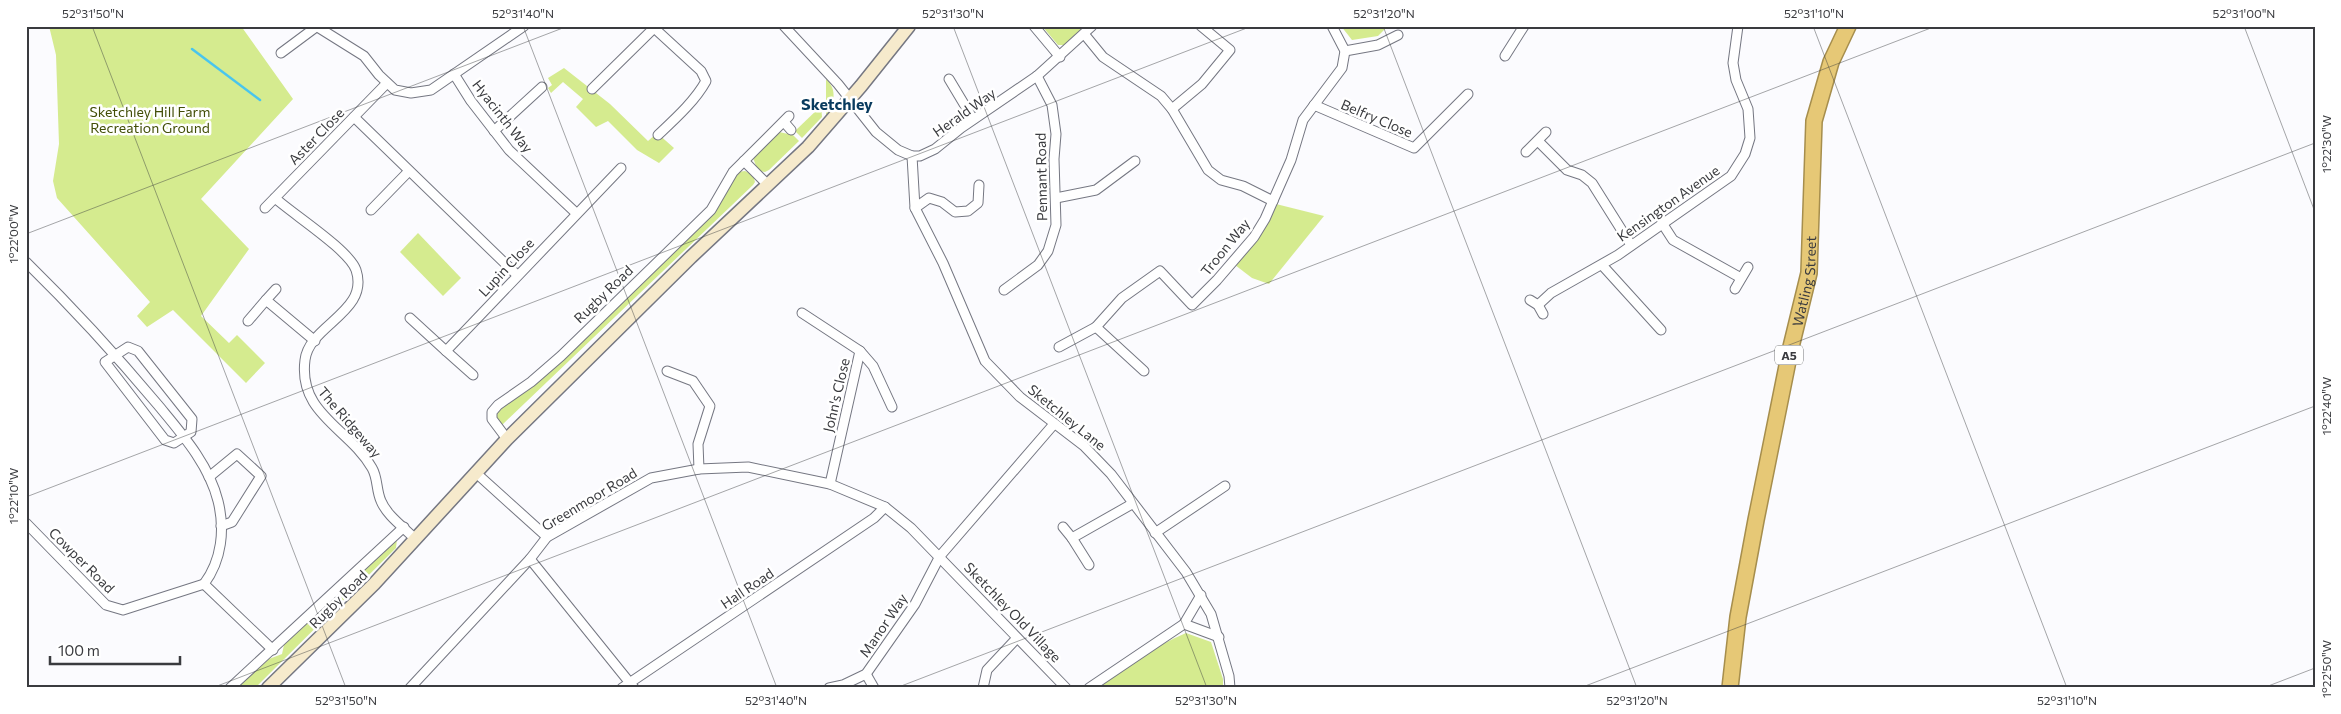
<svg xmlns="http://www.w3.org/2000/svg" width="2341" height="714" viewBox="0 0 2341 714" font-family="Commissioner,sans-serif">
  <style>
    .green { fill: #d5eb8f }
    .lines { fill: none; stroke-linecap: round; stroke-linejoin: round }
    .stream { stroke: #49c5ee; stroke-width: 2.5 }
    .minor-casing { stroke: #757782; stroke-width: 11 }
    .secondary-casing { stroke: #757782; stroke-width: 15 }
    .trunk-casing { stroke: #a68e4d; stroke-width: 18 }
    .minor { stroke: #fff; stroke-width: 9 }
    .secondary { stroke: #f6eacc; stroke-width: 12 }
    .trunk { stroke: #e6c876; stroke-width: 15 }
    .ticks { fill: none; stroke: #3a3b3f; stroke-width: 1; stroke-opacity: 0.45 }
    .labels { text-anchor: middle; dominant-baseline: central; stroke-width: 5; stroke-linejoin: round; paint-order: stroke }
    .shield { fill: #fff; stroke: #757679; stroke-width: 1 }
    .shield-label { font-size: 12px; font-weight: bold; fill: #3a3b3f }
    .park-label { font-size: 14px; fill: #424e07; stroke: #fff }
    .street-label { font-size: 14px; fill: #3a3b3f; stroke: #fff }
    .quarter-label { font-size: 16px; font-weight: bold; fill: #093b5e; stroke: #fff }
    .neatline { fill: none; stroke: #3a3b3f; stroke-width: 2 }
    .ticks-label { font-size: 12px; text-anchor: middle; fill: #3a3b3f }
  </style>
  <rect width="100%" height="100%" fill="#fbfbfe"/>
  <g class="green">
    <polygon points="49,26 241,26 293,99 201,199 249,249 201,316 229,343 237,335 265,363 246,383 173,310 147,327 137,316 150,302 57,198 53,181 59,144 56,55"/>
    <polygon points="1042,26 1085,26 1066,45 1058,45"/>
    <polygon points="1341,26 1388,26 1378,36 1352,40"/>
    <polygon points="564,68 610,104 648,141 657,133 674,148 659,163 637,150 608,121 596,127 576,107 583,99 563,82 551,93 548,88 552,85 548,78"/>
    <path d="M826,79c12,11 8,25 0,37z"/>
    <polygon points="821,106 822,117 802,138 795,131"/>
    <polygon points="779,132 793,135 799,141 769,170 765,172 758,171 753,158 775,134"/>
    <polygon points="745,171 753,175 755,182 753,185 502,425 496,421 496,410 708,214 738,172"/>
    <polygon points="1276,204 1324,216 1269,284 1252,278 1235,265"/>
    <polygon points="418,233 461,278 443,296 400,252"/>
    <polygon points="397,539 396,548 258,685 255,688 236,688 269,659 282,654 284,645 393,540"/>
    <path d="M1186,633l25,9 12,37v9h-127c29,-21 57,-41 90,-55z"/>
  </g>
  <g class="lines">
    <polyline class="stream" points="192,49 260,100"/>
    <g class="minor-casing">
      <g id="minor">
        <polyline points="316,26 364,56 379,75 395,90 411,93 431,90 524,26"/>
        <path d="M652,26l49,45 5,10c-11,20 -31,38 -48,54"/>
        <polyline points="784,26 838,84 876,132 898,150 912,156 920,156 935,149 961,128 1037,76 1092,26"/>
        <polyline points="1034,26 1060,57"/>
        <polyline points="1085,35 1103,57 1161,96 1172,109 1208,170 1221,180 1243,186 1273,201"/>
        <polyline points="1345,51 1378,45 1398,35"/>
        <polyline points="281,53 316,27"/>
        <polyline points="1505,56 1524,26"/>
        <polyline points="454,74 471,101 509,150 576,213"/>
        <polyline points="949,79 973,119"/>
        <polyline points="592,89 654,28"/>
        <polyline points="1314,105 1414,148 1468,94"/>
        <polyline points="1172,109 1202,84 1230,50 1201,26"/>
        <polyline points="354,117 517,275"/>
        <polyline points="784,122 791,130"/>
        <polyline points="494,131 542,87"/>
        <polyline points="1538,141 1567,170 1582,175 1592,183 1631,245"/>
        <polyline points="1526,152 1546,132"/>
        <polyline points="912,156 915,208 943,263 985,361 1020,397 1084,446 1111,474 1186,572 1211,614 1229,676 1230,688"/>
        <polyline points="744,161 768,185"/>
        <path d="M275,198c19,17 74,52 81,72 14,42 -47,55 -51,90 -7,54 44,68 67,108 6,10 4,22 9,33 6,15 24,27 35,39"/>
        <polyline points="1056,198 1096,190 1135,161"/>
        <polyline points="265,208 387,83"/>
        <polyline points="915,208 929,198 942,202 955,212 968,211 978,203 979,185"/>
        <polyline points="371,210 409,171"/>
        <polyline points="1662,223 1673,240 1741,278"/>
        <path d="M26,262c47,46 90,93 132,143 23,28 51,59 60,96 7,28 4,59 -14,83"/>
        <polyline points="1602,265 1661,330"/>
        <polyline points="1735,289 1748,267"/>
        <polyline points="1004,290 1038,265 1048,251 1056,225 1054,159 1056,134 1052,105 1037,76"/>
        <polyline points="266,300 276,289"/>
        <polyline points="1530,300 1538,305 1543,314"/>
        <polyline points="1538,305 1551,293 1618,255 1731,176 1745,154 1750,138 1748,109 1736,80 1733,63 1738,26"/>
        <polyline points="802,313 860,351 830,484"/>
        <polyline points="410,318 446,351 621,168"/>
        <polyline points="248,321 266,300 315,341"/>
        <polygon points="128,347 138,351 192,419 191,432 174,443 165,440 105,362"/>
        <polyline points="1059,347 1096,327"/>
        <polyline points="446,351 473,375"/>
        <polyline points="860,351 873,366 892,407"/>
        <polyline points="667,371 693,381 710,406 698,444 699,469"/>
        <polyline points="1144,371 1096,327 1122,298 1160,271 1192,305 1217,280 1254,237 1265,219 1291,160 1303,120 1342,68 1345,51 1332,26"/>
        <polyline points="507,439 492,419 492,412 498,405 531,382 561,356 711,210 733,172 789,116"/>
        <polyline points="475,472 547,537"/>
        <polyline points="209,477 237,454 261,476 232,522 221,526"/>
        <polyline points="26,523 106,605 123,610 204,584 273,650"/>
        <polyline points="1063,527 1072,538"/>
        <polyline points="1155,533 1225,486"/>
        <polyline points="530,559 634,688"/>
        <polyline points="1089,565 1072,538 1132,504"/>
        <polyline points="1184,624 1201,595"/>
        <polyline points="866,674 874,688"/>
        <polyline points="230,688 404,527"/>
        <polyline points="410,688 530,559 547,537 651,478 699,469 748,467 830,484 885,507 911,528 1066,688"/>
        <polyline points="622,688 874,518 885,507"/>
        <polyline points="829,688 843,685 866,674 915,604 940,556 1054,424"/>
        <polyline points="983,688 987,670 1017,638"/>
        <polyline points="1089,688 1184,624 1219,637"/>
      </g>
    </g>
    <g class="secondary-casing">
      <polyline id="secondary" points="268,688 374,584 507,439 691,257 808,147 861,86 909,26"/>
    </g>
    <g class="trunk-casing">
      <g id="trunk">
        <path id="s1" d="M1730,688l8,-71 18,-97 34,-169 19,-78 5,-152 17,-59 17,-36"/>
      </g>
    </g>
    <use href="#minor" class="minor"/>
    <use href="#secondary" class="secondary"/>
    <use href="#trunk" class="trunk"/>
  </g>
  <path class="ticks" d="M92,26l254,662M523,26l254,662M953,26l254,662M1383,26l254,662M1813,26l254,662M2244,26l71,186M26,234l542,-208M26,497l1226,-471M212,688l1724,-662M896,688l1419,-545M1580,688l735,-282M2263,688l52,-20"/>
  <g class="labels">
    <rect class="shield" x="1775" y="345.5" width="28" height="19" rx="4"/>
    <g class="shield-label">
      <text x="1789" y="355">A5</text>
    </g>
    <g class="park-label">
      <text x="150" y="111">Sketchley Hill Farm<tspan x="150" dy="16">Recreation Ground</tspan></text>
    </g>
    <g class="street-label">
      <text transform="translate(964 112) rotate(-35)">Herald Way</text>
      <text transform="translate(503 116) rotate(52)">Hyacinth Way</text>
      <text transform="translate(1377 118) rotate(23)">Belfry Close</text>
      <text transform="translate(316 136) rotate(-46)">Aster Close</text>
      <text transform="translate(1041 177) rotate(-91)">Pennant Road</text>
      <text transform="translate(1668 203) rotate(-35)">Kensington Avenue</text>
      <text transform="translate(1225 247) rotate(-51)">Troon Way</text>
      <text transform="translate(506 267) rotate(-47)">Lupin Close</text>
      <text stroke="none"><textPath href="#s1" startOffset="414">Watling Street</textPath></text>
      <text transform="translate(603 294) rotate(-44)">Rugby Road</text>
      <text transform="translate(836 395) rotate(-77)">John's Close</text>
      <text transform="translate(1067 417) rotate(39)">Sketchley Lane</text>
      <text transform="translate(350 422) rotate(49)">The Ridgeway</text>
      <text transform="translate(589 499) rotate(-31)">Greenmoor Road</text>
      <text transform="translate(82 560) rotate(45)">Cowper Road</text>
      <text transform="translate(747 588) rotate(-34)">Hall Road</text>
      <text transform="translate(338 599) rotate(-45)">Rugby Road</text>
      <text transform="translate(1013 612) rotate(46)">Sketchley Old Village</text>
      <text transform="translate(883 625) rotate(-56)">Manor Way</text>
    </g>
    <g class="quarter-label">
      <text x="837" y="103">Sketchley</text>
    </g>
  </g>
  <rect width="2341" height="714" fill="none" stroke="#ffffff" stroke-width="55"/>
  <path d="M50 656v8h130v-8" fill="none" stroke="#3a3b3f" stroke-width="2.5"/>
  <text x="58" y="656" font-size="15" fill="#3a3b3f" stroke="#ffffff" stroke-width="4" paint-order="stroke">100 m</text>
  <rect x="28" y="28" width="2286" height="658" class="neatline"/>
  <g class="ticks-label">
    <text x="93" y="18">52°31'50"N</text>
    <text x="523" y="18">52°31'40"N</text>
    <text x="953" y="18">52°31'30"N</text>
    <text x="1384" y="18">52°31'20"N</text>
    <text x="1814" y="18">52°31'10"N</text>
    <text x="2244" y="18">52°31'00"N</text>
    <text transform="translate(2327 144) rotate(-90)" y="4">1°22'30"W</text>
    <text transform="translate(14 234) rotate(-90)" y="4">1°22'00"W</text>
    <text transform="translate(2327 406) rotate(-90)" y="4">1°22'40"W</text>
    <text transform="translate(14 496) rotate(-90)" y="4">1°22'10"W</text>
    <text transform="translate(2327 669) rotate(-90)" y="4">1°22'50"W</text>
    <text x="346" y="705">52°31'50"N</text>
    <text x="776" y="705">52°31'40"N</text>
    <text x="1206" y="705">52°31'30"N</text>
    <text x="1637" y="705">52°31'20"N</text>
    <text x="2067" y="705">52°31'10"N</text>
  </g>
</svg>
